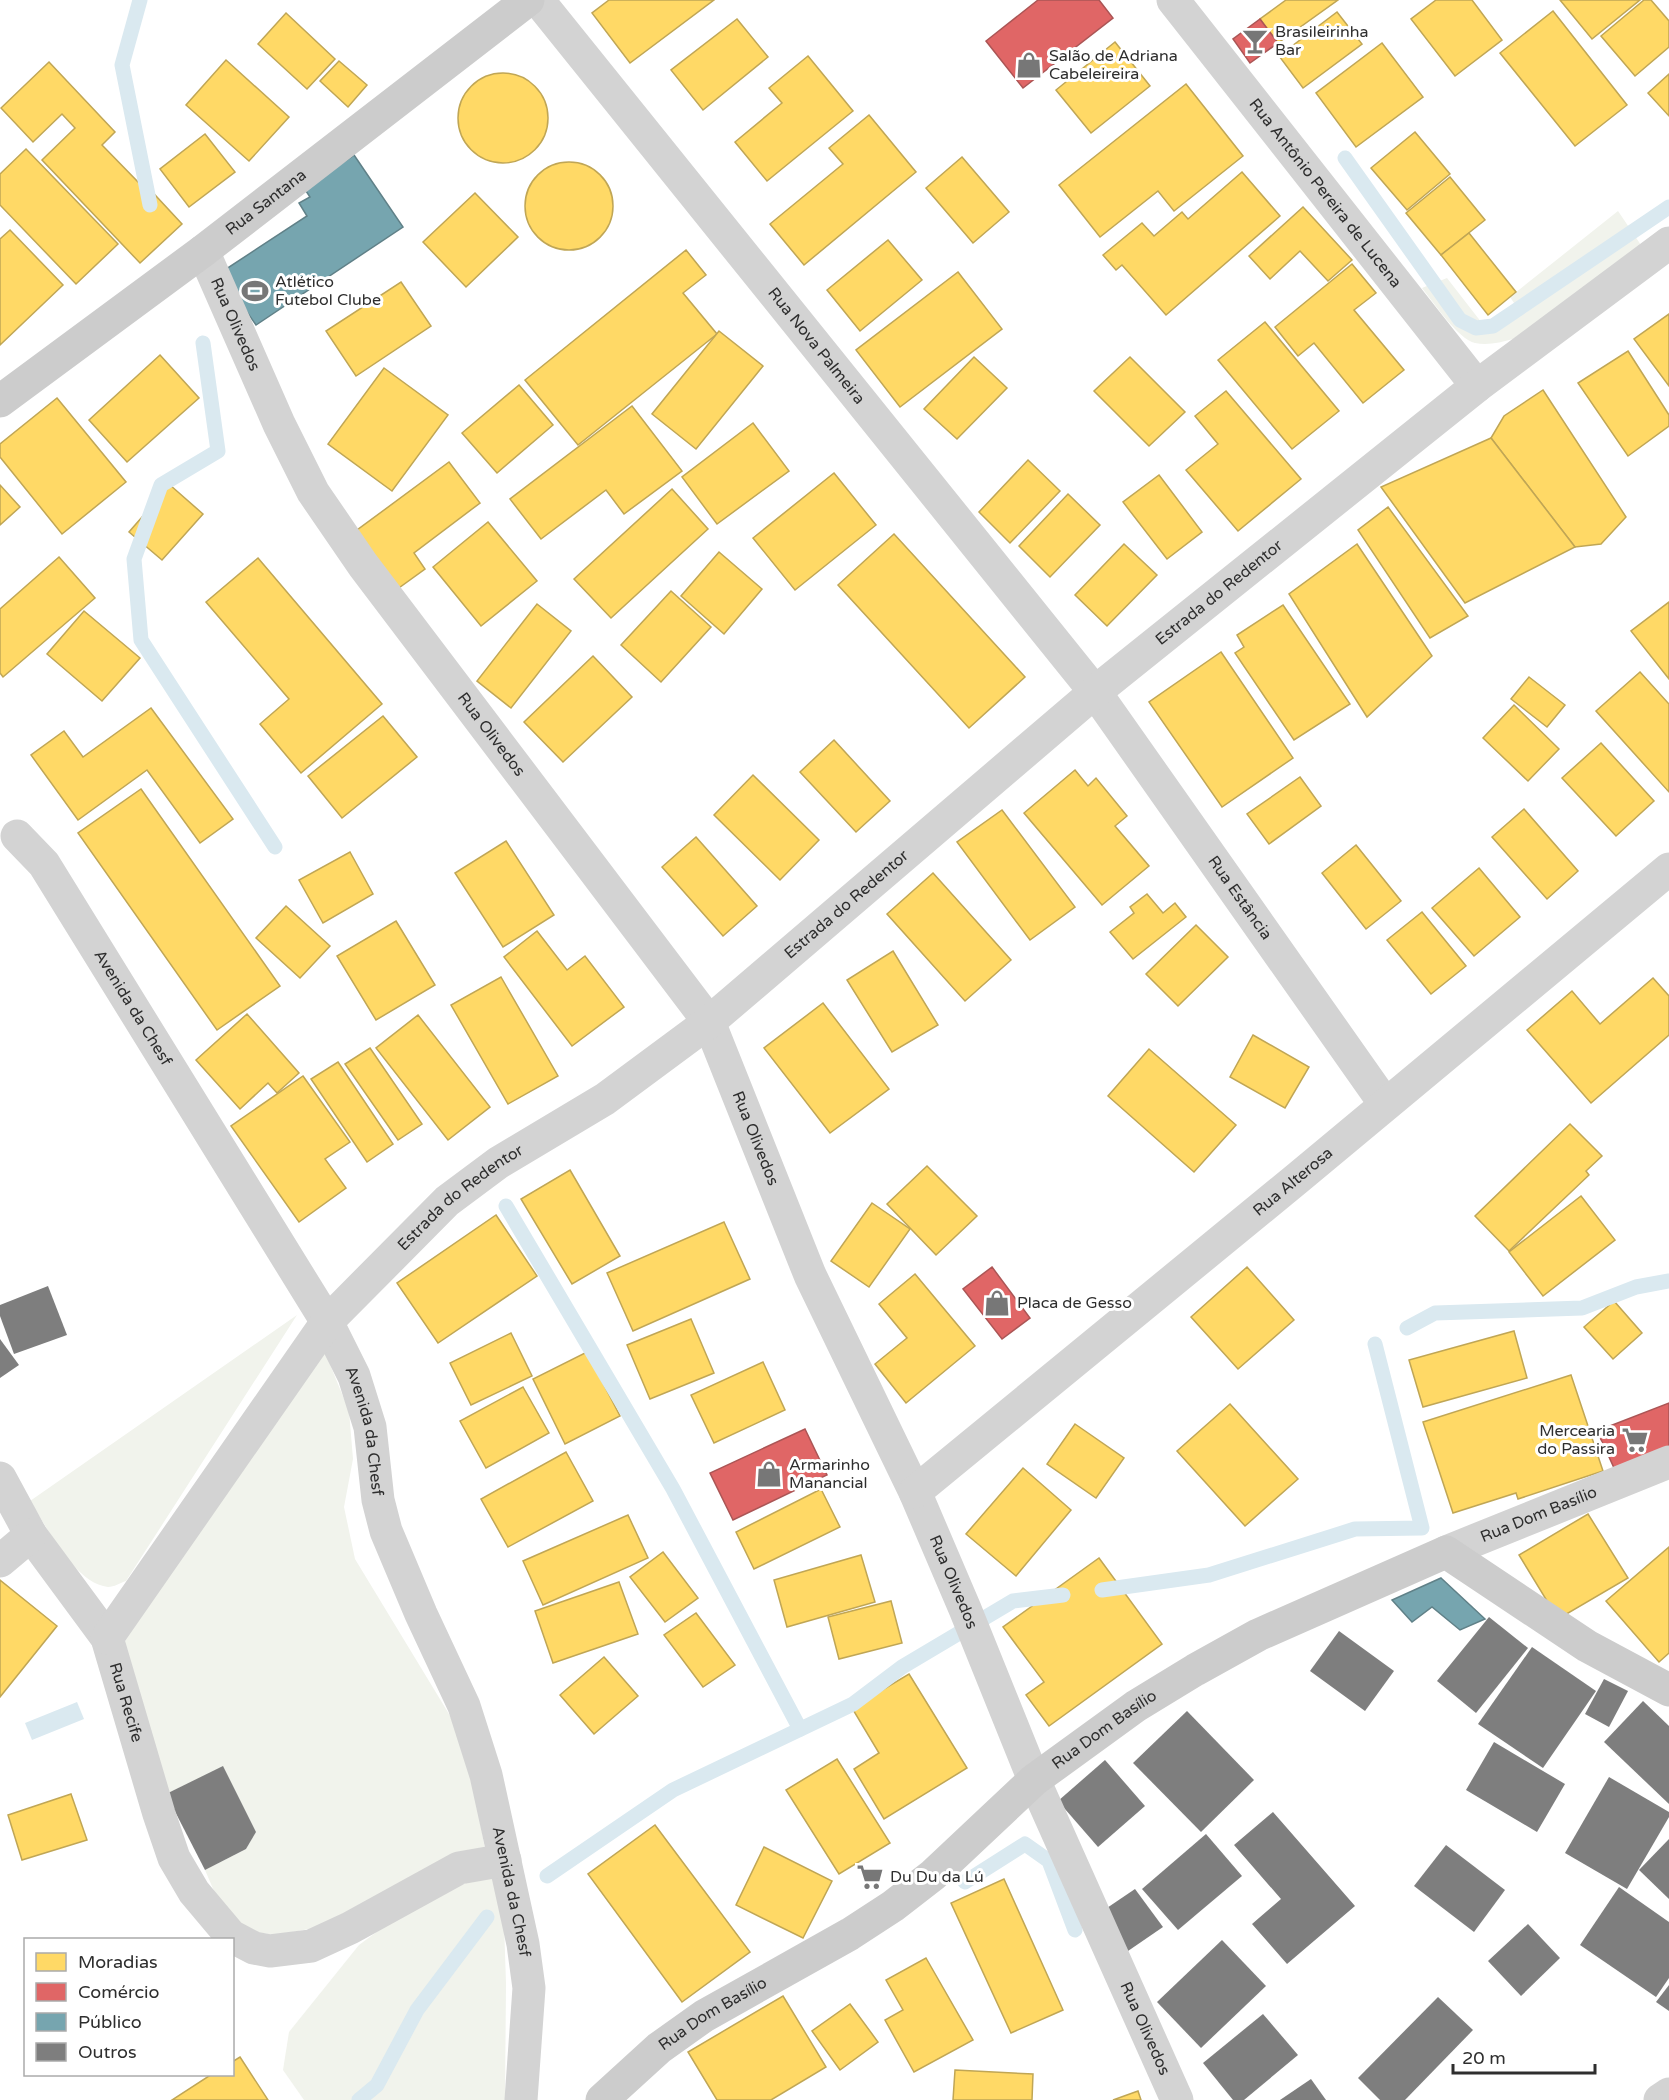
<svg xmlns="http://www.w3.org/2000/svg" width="1669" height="2100" viewBox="0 0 1669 2100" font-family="'Varela Round',sans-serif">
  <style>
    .green { fill: #f1f3ec }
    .water { fill: #dae9f0 }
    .homes { fill: #ffd966; stroke: #c0a655; stroke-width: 1.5 }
    .shops { fill: #e06666; stroke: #ab5555; stroke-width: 1.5 }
    .public { fill: #76a5af; stroke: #608188; stroke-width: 1.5 }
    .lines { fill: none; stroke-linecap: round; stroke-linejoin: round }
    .stream { stroke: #dae9f0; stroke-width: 15 }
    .building { fill: #7e7e7e }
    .street { stroke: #d3d3d3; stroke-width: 33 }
    .secondary { stroke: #ccc; stroke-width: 33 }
    .labels { text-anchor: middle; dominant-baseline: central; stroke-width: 6; stroke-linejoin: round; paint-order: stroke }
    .poi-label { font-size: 16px; fill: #2e2e2e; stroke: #fff; text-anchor: start }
    .street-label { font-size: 16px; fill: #2e2e2e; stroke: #fff }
  </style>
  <rect width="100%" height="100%" fill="#fff"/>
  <g class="green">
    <path d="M1618,211l25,37 -130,91c-12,3 -25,7 -38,4 -16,-3 -42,-41 -53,-55l25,-10 38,49 8,-1 25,-17 -8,-12z"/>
    <path d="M297,1315l-171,266c-6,2 -12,6 -18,6 -34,-4 -61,-60 -78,-86z"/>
    <polygon points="322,1345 349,1411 353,1459 344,1507 355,1559 449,1714 467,1752 485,1849 315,1928 275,1935 255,1932 223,1912 205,1870 246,1849 256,1832 223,1767 166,1794 123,1638"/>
    <polygon points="489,1874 503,1893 506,1983 505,2100 304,2100 283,2070 289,2032 359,1945 416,1903"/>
  </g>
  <polygon class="water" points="77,1702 84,1719 32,1740 25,1723"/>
  <g class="homes">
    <polygon points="609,0 714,0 630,63 592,13"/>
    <polygon points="1286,0 1338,0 1278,43 1260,19"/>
    <polygon points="1436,0 1472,0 1502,40 1455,76 1411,19"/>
    <polygon points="1560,0 1640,0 1592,39"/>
    <polygon points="1644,0 1651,0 1669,21 1669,47 1635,76 1601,36"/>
    <polygon points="1553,11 1627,105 1575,146 1500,53"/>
    <polygon points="1337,12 1362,44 1303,88 1279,56"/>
    <polygon points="286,13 335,59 307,89 258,44"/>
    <polygon points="737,19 768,57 703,110 671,70"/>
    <polygon points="1115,42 1150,86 1091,133 1056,90"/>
    <polygon points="1382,43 1423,97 1356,147 1316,93"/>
    <polygon points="808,56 853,111 767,181 735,142 782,103 769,88"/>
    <polygon points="226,60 289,117 249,161 186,105"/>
    <polygon points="339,61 367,85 348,107 320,81"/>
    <polygon points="49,62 115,132 102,145 141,185 143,182 182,224 140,263 42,160 75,128 62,114 33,142 1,108"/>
    <circle cx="503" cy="118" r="45"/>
    <polygon points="1669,74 1669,116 1648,93"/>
    <polygon points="1186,84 1243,156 1174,211 1158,191 1100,237 1059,185"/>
    <polygon points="869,115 916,172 804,265 770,224 843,164 829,148"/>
    <polygon points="1415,132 1450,174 1407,210 1371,168"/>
    <polygon points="205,134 235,172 189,207 160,169"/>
    <polygon points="26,149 118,244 76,284 0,205 0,174"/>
    <polygon points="962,157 1009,212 973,243 926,188"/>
    <circle cx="569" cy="206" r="44"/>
    <polygon points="1242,172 1280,216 1166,315 1122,265 1116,270 1103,255 1142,223 1154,236 1182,212 1188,219"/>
    <polygon points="1450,177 1485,220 1441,255 1406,213"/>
    <polygon points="475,193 518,237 466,287 423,242"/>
    <polygon points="1303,207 1352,260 1328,281 1300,251 1270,279 1249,256"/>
    <polygon points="10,230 63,285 0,345 0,239"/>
    <polygon points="1469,233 1516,292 1488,315 1441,255"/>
    <polygon points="888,240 922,280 860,331 827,290"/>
    <polygon points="686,250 706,275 683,293 717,334 578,445 525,380"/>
    <polygon points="1352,264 1376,293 1354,310 1404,370 1363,403 1314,343 1298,356 1275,327"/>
    <polygon points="958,272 1002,329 900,407 856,350"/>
    <polygon points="401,282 431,326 356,376 326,331"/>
    <polygon points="1669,314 1669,386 1634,339"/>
    <polygon points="1265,322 1339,411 1292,449 1218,360"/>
    <polygon points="719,331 763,366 696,449 652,414"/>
    <polygon points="1628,351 1669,415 1669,426 1628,456 1578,383"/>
    <polygon points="160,355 199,398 127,462 89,420"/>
    <polygon points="974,357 1007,388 957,439 924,409"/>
    <polygon points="1130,357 1185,412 1149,446 1094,391"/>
    <polygon points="384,368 448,415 392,491 328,444"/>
    <polygon points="519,385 553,425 497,473 462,433"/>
    <polygon points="1543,390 1626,517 1601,544 1575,547 1491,438 1504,416"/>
    <polygon points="1226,391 1301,479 1238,531 1186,470 1218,444 1195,416"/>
    <polygon points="57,398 126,482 62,534 0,457 0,444"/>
    <polygon points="632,406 682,471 624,514 606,490 541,539 510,499"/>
    <polygon points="753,423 789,471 717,524 682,477"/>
    <polygon points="1491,438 1575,547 1465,603 1381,487"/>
    <polygon points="1028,460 1060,491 1010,543 979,512"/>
    <polygon points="449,462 480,503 414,553 425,569 396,590 353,533"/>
    <polygon points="834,473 876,525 795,590 753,538"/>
    <polygon points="1159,475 1202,532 1167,559 1123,502"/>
    <polygon points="0,485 20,507 0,525"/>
    <polygon points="170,485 203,514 162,560 129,532"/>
    <polygon points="672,489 708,529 611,618 574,579"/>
    <polygon points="1068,494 1100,525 1050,577 1019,546"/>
    <polygon points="1388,507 1468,616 1430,638 1358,530"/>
    <polygon points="488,522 537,581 481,626 433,567"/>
    <polygon points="894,534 1025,677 969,728 838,585"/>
    <polygon points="1124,544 1157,575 1107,626 1075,595"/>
    <polygon points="1357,544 1432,656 1367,717 1289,594"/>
    <polygon points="719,552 762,589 724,634 681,596"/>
    <polygon points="59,557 95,598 3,677 0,673 0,609"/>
    <polygon points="258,558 382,704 301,773 260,724 289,699 206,602"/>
    <polygon points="671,591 711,627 661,682 621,645"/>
    <polygon points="1669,602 1669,679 1631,631"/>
    <polygon points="537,604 571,631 511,708 477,681"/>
    <polygon points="1283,605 1350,704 1294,740 1235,653 1244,647 1237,635"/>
    <polygon points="84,611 140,658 102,701 47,654"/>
    <polygon points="1221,652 1293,758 1222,807 1149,702"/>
    <polygon points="593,656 632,697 563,762 524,722"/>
    <polygon points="1640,672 1669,704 1669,792 1596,711"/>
    <polygon points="1529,677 1565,705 1547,727 1511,699"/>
    <polygon points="1514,705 1559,749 1528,781 1483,738"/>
    <polygon points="151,708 233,819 200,843 147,770 78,820 31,755 64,731 83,757"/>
    <polygon points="383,716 417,757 342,818 308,776"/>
    <polygon points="834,740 890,801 856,832 800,772"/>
    <polygon points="1601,743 1654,801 1616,836 1562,778"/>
    <polygon points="1075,770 1088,786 1096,778 1127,816 1115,826 1149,866 1102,905 1024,813"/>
    <polygon points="753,775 819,840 780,880 714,815"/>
    <polygon points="1300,777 1321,806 1269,844 1247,814"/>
    <polygon points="141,789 280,986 217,1030 78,833"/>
    <polygon points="1524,809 1578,871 1547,899 1492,837"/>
    <polygon points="1002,810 1075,907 1030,940 957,842"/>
    <polygon points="696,837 757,906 723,936 662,867"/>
    <polygon points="506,841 554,915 503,947 455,873"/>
    <polygon points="1356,845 1401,901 1366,929 1322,873"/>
    <polygon points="350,852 373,894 323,923 299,880"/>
    <polygon points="1479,868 1520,917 1474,956 1432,908"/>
    <polygon points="933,873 1011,960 965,1001 887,914"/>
    <polygon points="1147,894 1163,913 1175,903 1186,917 1133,959 1110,932 1134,913 1130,907"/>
    <polygon points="286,906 330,946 300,978 256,938"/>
    <polygon points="1422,912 1466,966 1431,994 1387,940"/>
    <polygon points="396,921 435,985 376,1020 337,956"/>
    <polygon points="1196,925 1228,957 1178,1006 1146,974"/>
    <polygon points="537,931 567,970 585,956 624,1007 572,1046 504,957"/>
    <polygon points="893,951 938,1025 892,1052 847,980"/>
    <polygon points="501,977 558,1076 508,1104 451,1005"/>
    <polygon points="1653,978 1669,996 1669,1035 1591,1103 1527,1030 1572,991 1600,1024"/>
    <polygon points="823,1003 889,1089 830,1133 764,1048"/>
    <polygon points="247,1014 299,1073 277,1093 268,1083 240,1109 196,1060"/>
    <polygon points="418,1015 490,1107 448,1140 376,1048"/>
    <polygon points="1253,1035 1309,1067 1285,1108 1230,1077"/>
    <polygon points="370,1048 422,1124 398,1140 345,1064"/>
    <polygon points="1149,1049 1236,1125 1194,1172 1108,1096"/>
    <polygon points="338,1062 393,1144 367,1162 311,1079"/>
    <polygon points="303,1076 350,1142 325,1159 346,1188 299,1222 231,1126"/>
    <polygon points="1570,1124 1602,1156 1586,1171 1589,1175 1509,1251 1475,1216"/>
    <polygon points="927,1166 977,1216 936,1255 887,1204"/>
    <polygon points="570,1170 620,1256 572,1284 521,1199"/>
    <polygon points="1581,1196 1615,1240 1543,1296 1509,1252"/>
    <polygon points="872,1203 910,1229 869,1287 831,1261"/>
    <polygon points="496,1215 537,1276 438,1343 397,1283"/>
    <polygon points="724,1222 750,1279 633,1331 607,1273"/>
    <polygon points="1247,1267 1294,1320 1238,1369 1191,1317"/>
    <polygon points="915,1274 975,1346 906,1403 875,1364 907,1338 879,1304"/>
    <polygon points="1614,1301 1642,1333 1613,1359 1584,1327"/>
    <polygon points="691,1319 714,1373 650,1399 627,1345"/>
    <polygon points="1514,1331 1527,1378 1423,1407 1409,1360"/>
    <polygon points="511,1333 532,1376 471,1405 450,1363"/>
    <polygon points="587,1352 620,1416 565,1444 533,1379"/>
    <polygon points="763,1362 785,1410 714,1443 691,1395"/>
    <polygon points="1571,1375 1603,1471 1518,1499 1516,1493 1453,1513 1423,1422"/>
    <polygon points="523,1387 549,1433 486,1468 460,1421"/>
    <polygon points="1230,1404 1298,1479 1245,1526 1177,1451"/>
    <polygon points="1075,1424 1124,1458 1096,1498 1047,1464"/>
    <polygon points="566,1452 593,1501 508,1547 481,1499"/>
    <polygon points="1023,1468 1071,1510 1016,1576 966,1534"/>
    <polygon points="821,1489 840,1527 754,1569 736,1532"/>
    <polygon points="1588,1514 1628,1578 1558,1619 1519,1555"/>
    <polygon points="628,1515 648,1558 543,1605 523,1561"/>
    <polygon points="1669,1547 1669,1653 1659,1662 1606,1601"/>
    <polygon points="663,1552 698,1598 665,1622 630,1577"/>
    <polygon points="861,1555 875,1602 787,1627 774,1580"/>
    <polygon points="1099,1558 1162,1644 1049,1726 1026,1695 1044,1682 1003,1627"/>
    <polygon points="0,1580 57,1626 0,1697"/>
    <polygon points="619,1582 638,1634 553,1663 535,1611"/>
    <polygon points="891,1601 902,1643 839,1659 828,1617"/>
    <polygon points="696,1613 735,1665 703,1687 664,1635"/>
    <polygon points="604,1657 638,1696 594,1734 560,1695"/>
    <polygon points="909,1674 967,1768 884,1819 854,1769 879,1753 852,1708"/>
    <polygon points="837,1759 890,1843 839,1874 786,1790"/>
    <polygon points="71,1794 87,1840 22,1860 8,1815"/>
    <polygon points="655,1825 750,1952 682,2002 588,1874"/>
    <polygon points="764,1847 832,1881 803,1938 736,1905"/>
    <polygon points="1004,1879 1063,2010 1011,2033 951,1903"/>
    <polygon points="926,1958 973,2040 914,2072 885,2020 903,2010 886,1980"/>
    <polygon points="783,1996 826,2067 771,2100 717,2100 688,2052"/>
    <polygon points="850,2004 878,2042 840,2070 812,2031"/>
    <polygon points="240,2057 268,2100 172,2100 212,2074 232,2074 232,2062"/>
    <polygon points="955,2070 1033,2074 1032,2100 953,2100"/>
    <polygon points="1138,2091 1141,2100 1113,2100"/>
  </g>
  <g class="shops">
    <polygon points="1038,0 1099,0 1113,18 1023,88 986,41"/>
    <polygon points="1260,19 1278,43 1250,63 1233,39"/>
    <polygon points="992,1267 1030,1318 1002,1339 963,1289"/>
    <polygon points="1669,1403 1669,1449 1615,1470 1597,1431"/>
    <polygon points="805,1429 827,1475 733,1520 710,1473"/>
  </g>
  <g class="public">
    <polygon points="354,155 403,227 256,325 220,273 307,216 299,203 310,197 304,188"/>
    <polygon points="1441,1578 1485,1619 1460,1630 1432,1607 1412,1622 1392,1600"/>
  </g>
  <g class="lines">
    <g class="stream">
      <polyline points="140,0 122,65 150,205"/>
      <polyline points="1345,158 1460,320 1476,328 1493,326 1669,207"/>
      <polyline points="203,343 218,451 161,485 134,559 141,640 275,847"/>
      <polyline points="506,1206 673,1489 800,1729"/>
      <polyline points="1407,1328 1435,1313 1582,1308 1636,1287 1669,1281"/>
      <polyline points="1102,1590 1209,1575 1355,1529 1422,1528 1375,1344"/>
      <polyline points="547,1876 673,1790 853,1704 902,1667 1013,1601 1063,1595"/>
      <polyline points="965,1882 1025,1844 1049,1861 1075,1930"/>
      <polyline points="359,2100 377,2085 417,2010 487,1917"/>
    </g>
  </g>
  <g class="building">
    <polygon points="48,1286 67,1335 14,1354 0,1316 0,1305"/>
    <polygon points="0,1339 19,1365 0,1378"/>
    <polygon points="1489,1617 1528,1648 1476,1713 1437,1681"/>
    <polygon points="1339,1631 1394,1671 1365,1711 1310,1671"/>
    <polygon points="1532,1647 1596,1691 1543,1768 1478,1724"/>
    <polygon points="1604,1679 1628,1691 1609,1727 1585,1714"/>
    <polygon points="1643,1701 1669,1726 1669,1804 1604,1742"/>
    <polygon points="1187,1711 1254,1780 1201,1832 1133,1763"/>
    <polygon points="1494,1742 1565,1784 1537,1832 1466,1790"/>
    <polygon points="1105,1760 1145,1806 1098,1847 1058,1801"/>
    <polygon points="223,1766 256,1832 246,1849 205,1870 166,1794"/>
    <polygon points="1609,1777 1669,1812 1669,1817 1627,1889 1565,1853"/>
    <polygon points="1273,1812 1355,1906 1287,1964 1252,1924 1281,1899 1234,1845"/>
    <polygon points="1206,1834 1242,1876 1178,1930 1142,1889"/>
    <polygon points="1669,1839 1669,1899 1639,1870"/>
    <polygon points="1446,1845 1505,1890 1474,1932 1414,1886"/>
    <polygon points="1619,1887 1669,1922 1669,1978 1656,1997 1580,1945"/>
    <polygon points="1135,1889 1163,1927 1128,1951 1101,1912"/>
    <polygon points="1528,1924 1560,1958 1521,1996 1488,1961"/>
    <polygon points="1222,1940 1266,1986 1201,2048 1157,2002"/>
    <polygon points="1669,1985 1669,2011 1656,2002"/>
    <polygon points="1438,1997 1473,2030 1405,2100 1380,2100 1358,2078"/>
    <polygon points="1263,2014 1298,2055 1244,2100 1233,2100 1203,2063"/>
    <polygon points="1311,2079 1326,2100 1280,2100"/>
  </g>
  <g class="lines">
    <g class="street">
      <path id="s1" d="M538,0l557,692 290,412"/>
      <path id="s2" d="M1173,0l304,386"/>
      <path id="s3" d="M203,251l76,173 34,68 50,73 346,457 101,253 105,217 50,117 69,171 143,320"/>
      <path id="s4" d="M17,836l27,28 283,458 27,54 16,51 8,73 8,31 35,83 43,92 22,69 37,169 6,44 -8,112"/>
      <path id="s5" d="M0,1478l31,57 76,103 52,176 15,44 20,34 37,44 23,12 16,3 41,-5 39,-18 109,-60 46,-8"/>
      <path id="s6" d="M915,1492l384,-315 370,-308"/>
      <path id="s7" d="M1446,1552l223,-90"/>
      <polyline points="0,1561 31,1535"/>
      <path id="s8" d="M107,1638l220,-316 120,-121 51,-38 107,-64 104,-77 386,-330 382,-306 192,-143"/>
      <polyline points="1660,2100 1669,2094"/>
    </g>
    <g class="secondary">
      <path id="s9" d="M0,401l203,-150 325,-251"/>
      <path id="s10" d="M602,2100l57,-52 45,-32 146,-82 43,-28 40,-31 101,-95 102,-74 59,-36 63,-35 188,-83 141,94 82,44"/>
    </g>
  </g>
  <defs>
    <g id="bar-bare" transform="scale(2.07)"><path d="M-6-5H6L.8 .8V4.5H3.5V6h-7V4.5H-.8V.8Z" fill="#777" stroke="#fff" stroke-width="2.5" paint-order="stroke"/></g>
    <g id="shop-bare" transform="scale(2.07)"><path d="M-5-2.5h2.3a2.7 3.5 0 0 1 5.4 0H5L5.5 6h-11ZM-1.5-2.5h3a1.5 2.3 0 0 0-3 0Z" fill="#777" stroke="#fff" stroke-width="2.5" paint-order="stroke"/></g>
    <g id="stadium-bare" transform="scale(2.07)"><path d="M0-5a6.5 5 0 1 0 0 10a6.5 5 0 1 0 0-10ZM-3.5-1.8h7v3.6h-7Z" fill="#777" stroke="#fff" stroke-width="2.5" paint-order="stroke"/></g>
    <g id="supermarket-bare" transform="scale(2.07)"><path d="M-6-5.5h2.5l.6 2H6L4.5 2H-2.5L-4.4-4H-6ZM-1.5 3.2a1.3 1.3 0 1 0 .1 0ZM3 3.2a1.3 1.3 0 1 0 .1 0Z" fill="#777" stroke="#fff" stroke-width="2.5" paint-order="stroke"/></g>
  </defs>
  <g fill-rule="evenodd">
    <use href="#bar-bare" x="1255" y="41"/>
    <use href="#shop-bare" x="1029" y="65"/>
    <use href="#stadium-bare" x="255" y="291"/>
    <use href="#shop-bare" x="997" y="1303"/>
    <use href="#supermarket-bare" x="1635" y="1440"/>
    <use href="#shop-bare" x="769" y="1474"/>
    <use href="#supermarket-bare" x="870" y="1877"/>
  </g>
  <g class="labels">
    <g class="poi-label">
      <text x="1275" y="32">Brasileirinha<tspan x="1275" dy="18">Bar</tspan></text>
      <text x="1049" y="56">Salão de Adriana<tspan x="1049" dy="18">Cabeleireira</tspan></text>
      <text x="275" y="282">Atlético<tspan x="275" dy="18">Futebol Clube</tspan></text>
      <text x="1017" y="1303">Placa de Gesso</text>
      <text x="1615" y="1431" text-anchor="end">Mercearia<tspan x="1615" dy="18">do Passira</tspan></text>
      <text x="789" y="1465">Armarinho<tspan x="789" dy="18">Manancial</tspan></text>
      <text x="890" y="1877">Du Du da Lú</text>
    </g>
    <g class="street-label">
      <text stroke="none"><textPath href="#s2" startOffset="246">Rua Antônio Pereira de Lucena</textPath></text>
      <text stroke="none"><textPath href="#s9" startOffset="332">Rua Santana</textPath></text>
      <text stroke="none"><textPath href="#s3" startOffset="80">Rua Olivedos</textPath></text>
      <text stroke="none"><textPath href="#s1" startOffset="444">Rua Nova Palmeira</textPath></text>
      <text stroke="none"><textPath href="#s8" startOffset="1540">Estrada do Redentor</textPath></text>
      <text stroke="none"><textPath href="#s3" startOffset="566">Rua Olivedos</textPath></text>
      <text stroke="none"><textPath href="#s1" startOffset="1140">Rua Estância</textPath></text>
      <text stroke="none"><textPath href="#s8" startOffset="1054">Estrada do Redentor</textPath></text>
      <text stroke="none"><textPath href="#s4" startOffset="208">Avenida da Chesf</textPath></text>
      <text stroke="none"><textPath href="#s3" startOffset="1052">Rua Olivedos</textPath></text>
      <text stroke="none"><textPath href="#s6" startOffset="489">Rua Alterosa</textPath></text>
      <text stroke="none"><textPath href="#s8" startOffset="568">Estrada do Redentor</textPath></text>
      <text stroke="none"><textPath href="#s4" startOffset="694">Avenida da Chesf</textPath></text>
      <text stroke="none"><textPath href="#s7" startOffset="100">Rua Dom Basílio</textPath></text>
      <text stroke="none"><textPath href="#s3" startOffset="1538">Rua Olivedos</textPath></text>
      <text stroke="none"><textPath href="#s5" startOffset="260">Rua Recife</textPath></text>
      <text stroke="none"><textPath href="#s10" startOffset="627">Rua Dom Basílio</textPath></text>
      <text stroke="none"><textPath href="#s4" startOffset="1180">Avenida da Chesf</textPath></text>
      <text stroke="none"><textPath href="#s10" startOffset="141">Rua Dom Basílio</textPath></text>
      <text stroke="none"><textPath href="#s3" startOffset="2024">Rua Olivedos</textPath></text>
    </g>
  </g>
  <rect x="24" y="1938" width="210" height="138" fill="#ffffff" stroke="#ababab" stroke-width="1.5"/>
  <rect x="36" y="1953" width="30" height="18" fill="#ffd966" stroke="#ababab" stroke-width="1.5"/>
  <text x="78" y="1968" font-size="18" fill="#2e2e2e">Moradias</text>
  <rect x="36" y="1983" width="30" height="18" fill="#e06666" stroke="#ababab" stroke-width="1.5"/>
  <text x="78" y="1998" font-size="18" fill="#2e2e2e">Comércio</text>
  <rect x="36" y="2013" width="30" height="18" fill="#76a5af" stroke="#ababab" stroke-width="1.5"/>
  <text x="78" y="2028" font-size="18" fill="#2e2e2e">Público</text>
  <rect x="36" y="2043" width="30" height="18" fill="#7e7e7e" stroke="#ababab" stroke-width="1.5"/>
  <text x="78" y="2058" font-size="18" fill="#2e2e2e">Outros</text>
  <path d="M1453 2064v9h142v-9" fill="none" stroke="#2e2e2e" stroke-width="3"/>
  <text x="1462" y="2064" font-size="18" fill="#2e2e2e" stroke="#ffffff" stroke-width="4.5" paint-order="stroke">20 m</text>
</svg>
